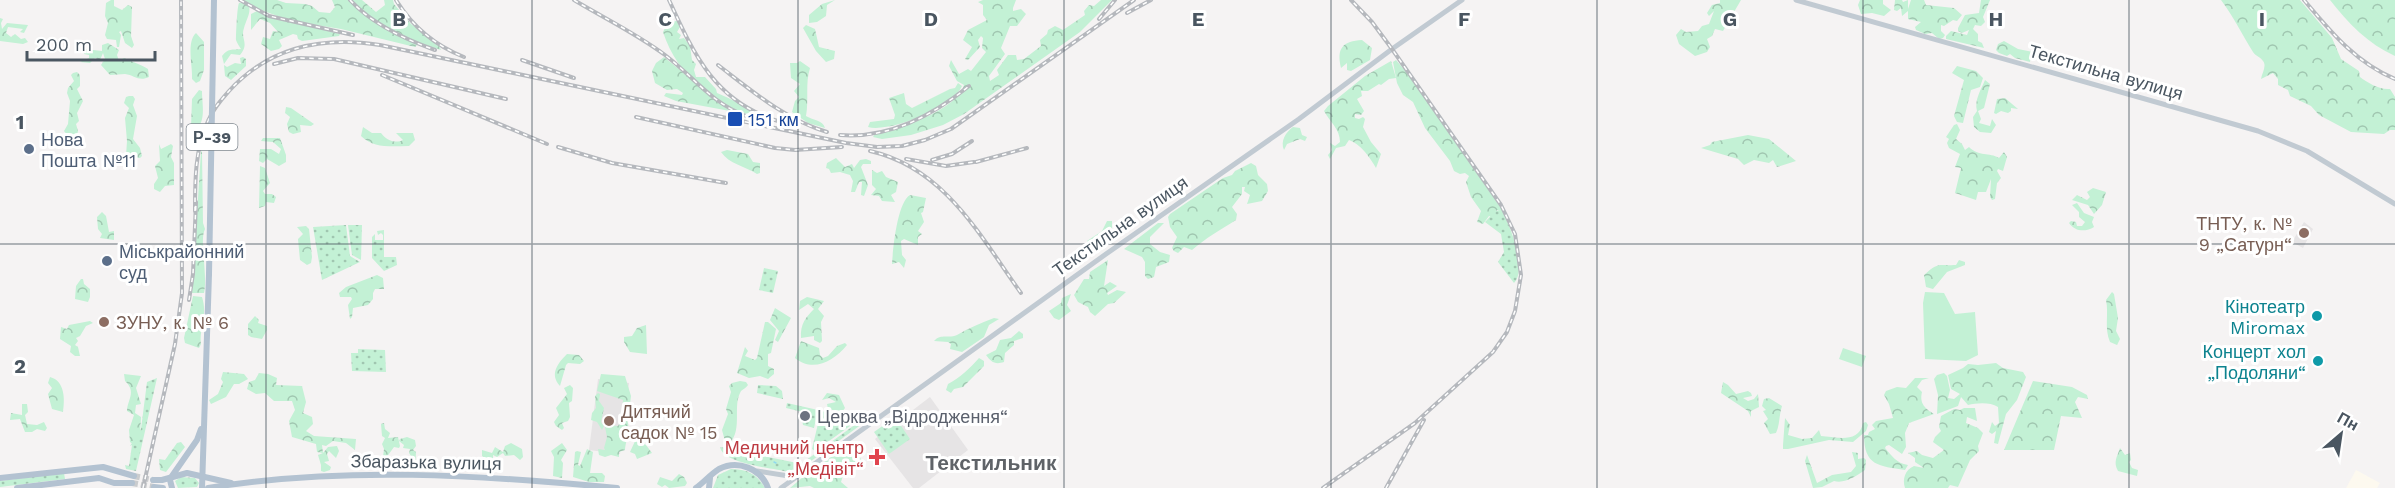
<svg xmlns="http://www.w3.org/2000/svg" width="2395" height="488" viewBox="0 0 2395 488" font-family="'Work Sans',sans-serif">
  <style>
    .commercial { fill: #fdf9ef }
    .education { fill: #e6e4e5 }
    .grass { fill: url(#grass-dots) }
    .forest { fill: url(#forest-crowns) }
    .green { fill: #c3f1d5 }
    .lines { fill: none; stroke-linecap: round; stroke-linejoin: round }
    .stream { stroke: #90daee; stroke-width: 1.5 }
    .major-tunnel { stroke: #caccce; stroke-width: 6; stroke-dasharray: 6 3; stroke-linecap: butt }
    .minor { stroke: #c1cad2; stroke-width: 5 }
    .major { stroke: #b3c2d1; stroke-width: 6 }
    .rail-casing { stroke: #b5b8bd; stroke-width: 4 }
    .rail { stroke: #fff; stroke-width: 1.5; stroke-dasharray: 4.5; stroke-linecap: butt }
    .major-bridge { stroke: #b3c2d1; stroke-width: 6 }
    .grid { fill: none; stroke: #4a5661; stroke-width: 1.5; stroke-opacity: 0.55 }
    .transit-dot { fill: #1a4fb4; stroke: #fff; stroke-width: 2 }
    .service-dot { fill: #5c6f8a; stroke: #fff; stroke-width: 2 }
    .education-dot { fill: #8d6e63; stroke: #fff; stroke-width: 2 }
    .culture-dot { fill: #0f9aa8; stroke: #fff; stroke-width: 2 }
    .worship-dot { fill: #6b7280; stroke: #fff; stroke-width: 2 }
    .health-dot { fill: #e0444e; stroke: #fff; stroke-width: 2 }
    .labels { text-anchor: middle; dominant-baseline: central; stroke-width: 6; stroke-linejoin: round; paint-order: stroke }
    .shield { fill: #fff; stroke: #808990; stroke-width: 1.5 }
    .shield-label { font-size: 16px; font-weight: bold; fill: #4a5661 }
    .street-label { font-size: 18px; fill: #4a5661; stroke: #fff }
    .transit-label { font-size: 18px; fill: #164399; stroke: #fff; text-anchor: start }
    .service-label { font-size: 18px; fill: #4e5e75; stroke: #fff; text-anchor: start }
    .education-label { font-size: 18px; fill: #785e54; stroke: #fff; text-anchor: start }
    .culture-label { font-size: 18px; fill: #0d838f; stroke: #fff; text-anchor: end }
    .worship-label { font-size: 18px; fill: #5b616d; stroke: #fff; text-anchor: start }
    .health-label { font-size: 18px; fill: #be3a42; stroke: #fff; text-anchor: end }
    .quarter-label { font-size: 21px; font-weight: bold; fill: #5f6368; stroke: #fff }
    .grid-label { font-size: 20px; text-anchor: middle; font-weight: bold; fill: #4a5661; stroke: #fff; stroke-width: 6; stroke-linejoin: round; paint-order: stroke }
  </style>
  <defs>
    <pattern id="grass-dots" width="8" height="8" patternUnits="userSpaceOnUse" patternTransform="scale(1.5)"><rect width="8" height="8" fill="#c3f1d5"/><path d="M2 2h.1M6 6h.1" fill="none" stroke="#a0c6b0" stroke-width="1.8" stroke-linecap="round"/></pattern>
    <pattern id="forest-crowns" width="20" height="18" patternUnits="userSpaceOnUse" patternTransform="scale(1.5)"><rect width="20" height="18" fill="#c3f1d5"/><path d="M2 6a3 3 0 1 1 6 0M12 15a3 3 0 1 1 6 0" fill="none" stroke="#a0c6b0"/></pattern>
  </defs>
  <rect width="100%" height="100%" fill="#f5f3f3"/>
  <polygon class="commercial" points="2356,470 2380,483 2377,488 2346,488"/>
  <g class="education">
    <polygon points="2304,222 2313,229 2303,248 2292,242"/>
    <polygon points="598,379 629,383 620,454 589,450"/>
    <polygon points="930,397 968,450 919,488 913,488 875,439"/>
  </g>
  <g class="grass">
    <path d="M1501,208c8,15 27,61 13,75l-16,-21 6,-10 -3,-18 -16,-12c5,-4 8,-12 16,-12z"/>
    <polygon points="346,225 350,256 360,262 322,280 313,227"/>
    <polygon points="348,225 362,225 361,260 352,255"/>
    <polygon points="384,230 384,257 396,257 397,265 384,271 372,258 372,237 375,234 375,240 383,240 383,235 381,233 378,235 377,231"/>
    <polygon points="764,268 778,271 773,293 759,290"/>
    <polygon points="358,349 385,350 386,372 352,371 351,353 358,353"/>
    <polygon points="157,378 136,471 126,469 125,465 129,466 132,445 130,446 141,429 147,382"/>
    <polygon points="758,385 776,386 782,391 783,399 757,393"/>
    <polygon points="787,403 818,410 814,428 803,425 802,420 809,422 811,414 786,408"/>
    <polygon points="821,411 856,418 857,421 815,451 812,449"/>
    <polygon points="895,417 910,439 889,454 874,432"/>
    <polygon points="860,421 862,424 807,464 805,461"/>
    <path d="M720,447l82,17 2,3 -7,4 -8,1c-16,-4 -66,-8 -69,-25z"/>
    <path d="M731,469c16,0 26,5 34,19h-52l5,-13z"/>
    <polygon points="64,473 65,479 0,487 0,481"/>
    <polygon points="181,477 195,478 199,483 197,487 178,488 175,481"/>
  </g>
  <g class="forest">
    <polygon points="111,0 114,0 114,6 122,10 128,5 132,7 131,36 134,45 132,48 125,43 121,31 119,32 121,35 119,47 117,47 116,40 107,39 105,35 108,23 105,16 106,3"/>
    <path d="M242,0h35l9,3 19,1 7,2 7,6 11,1 5,-6 -3,-7h30l14,12 9,-7 -1,-5h9l1,4 17,20 27,20 3,6 -28,-9 5,3 -3,3 -74,-18 -50,-8 -30,-11 6,5 73,19 -1,2 -37,5 -4,-2 -1,-4 -4,-1 -14,6 3,6 -3,3 -8,2 -10,-7 2,-7 7,2 3,-8 5,1 -8,-9 -10,-4 -9,11v-16l8,-4 -10,-4c2,7 -3,14 -5,22 -4,11 6,15 -4,27l-9,-1 -7,10 -2,-8c6,-8 10,-6 19,-7 -2,-3 -4,-6 -5,-9 0,-5 1,-33 3,-37h6z"/>
    <polygon points="835,0 827,5 826,16 817,22 809,23 809,15 822,4"/>
    <path d="M983,0h33l-3,8v3l8,-2 5,5 -9,12h-7l-9,22 4,6 -16,22 1,5 9,-6 -2,-5 11,-15h8l1,5 7,-1 17,-13 -1,-6 7,-6 1,-4 7,-4 8,4 22,-15 -1,-4 5,-6 5,1 7,-6h11l-32,32 -116,82 -21,11 -32,10 -29,4 -9,-2 2,-3c24,-5 82,-24 89,-49l-7,-4 -8,-15 2,-6 8,14 9,-5 3,2 15,-19 -4,-4 1,-10 -2,-2 -3,4 2,7 -12,13 -3,-1 7,-12 -9,-7 5,-10 19,-10 -4,-5v-10l-5,-3z"/>
    <polygon points="1720,0 1741,0 1723,31 1715,29 1712,36 1707,39 1710,47 1707,52 1695,56 1679,44 1676,35 1681,29 1686,32 1698,31 1702,26 1709,24 1714,11 1709,16 1707,13 1712,5 1720,3"/>
    <polygon points="1860,0 1883,0 1883,4 1891,10 1884,16 1872,13 1861,14 1858,5"/>
    <polygon points="1895,0 1902,0 1903,2 1908,0 1908,9 1911,0 1924,0 1926,5 1954,8 1962,15 1957,21 1953,20 1944,26 1941,25 1941,31 1945,35 1943,38 1939,39 1932,33 1925,34 1916,30 1915,27 1921,22 1908,19 1908,11 1902,16 1901,8 1897,11 1894,10"/>
    <polygon points="1981,0 1990,0 1983,17 1985,22 1981,26 1975,25 1973,29 1978,34 1978,41 1982,43 1984,48 1946,39 1946,36 1951,31 1967,35 1969,30 1962,33 1958,31 1958,28 1965,15 1979,13"/>
    <path d="M2221,0h79l32,38 9,21 18,12 1,6c8,6 20,13 30,12l5,8v33h-5l-6,4 -33,-2 -32,-17 -8,-9 -21,-10 -2,-6 -10,-5v-6l-5,-6 -12,6c1,-6 6,-13 2,-18 -2,-4 -8,-5 -10,-9 -11,-17 -19,-35 -32,-52z"/>
    <path d="M2330,0h65v56c-27,-12 -47,-33 -65,-56z"/>
    <polygon points="0,18 3,19 1,23 2,29 7,23 28,25 24,33 20,32 23,29 8,27 6,33 11,37 15,34 21,39 25,38 28,42 23,44 0,41"/>
    <path d="M677,21l3,6 -3,5 4,3 -2,4 5,-1 6,8 2,14 4,4 -2,6 2,7h9l11,12 1,4c13,5 33,16 45,25 -45,-9 -85,-42 -99,-86l5,-10z"/>
    <polygon points="806,25 815,29 819,47 835,51 834,59 826,62 816,51 803,28"/>
    <path d="M196,33l8,9v28l-4,11 -4,2 -4,-4c1,-13 -6,-37 4,-46z"/>
    <path d="M1362,40l10,8 -2,12 -19,11 -4,-1v-7l-6,5c-5,-20 2,-27 21,-28z"/>
    <polygon points="2004,41 2018,49 2033,52 2034,54 2031,56 2030,62 2015,58 2010,54 2007,56 1999,53 1996,50 1998,44"/>
    <path d="M108,43l11,7 -2,5 2,6 5,-3c9,4 16,6 24,11l1,8c-10,5 -15,-2 -24,-3 -4,0 -10,1 -15,1l-9,-10 4,-6 -2,-6 -3,7 -5,-2 -5,5 -10,-1 9,-4v-3l-5,-1 1,-5 17,2v-6z"/>
    <polygon points="243,57 246,59 246,66 231,80 225,76 224,65 227,67 235,63 241,64 240,58"/>
    <polygon points="664,57 730,111 676,101 664,96 666,93 682,95 683,93 677,89 667,90 655,83 652,71 656,63"/>
    <polygon points="1396,60 1414,81 1501,208 1501,210 1497,210 1492,217 1489,216 1483,224 1477,222 1481,211 1471,197 1466,182 1469,176 1465,173 1460,174 1454,171 1450,161 1425,128 1413,102 1403,95 1397,83 1393,62"/>
    <path d="M800,61l10,7c-5,16 -1,31 -4,48 6,4 17,4 19,12l-17,-5 -16,-11 3,-11 4,-4 -5,-6 6,-7 -9,-6 -1,-15h7z"/>
    <path d="M1391,61l5,17 -7,1 -8,6 -2,-1 -11,7h-7l1,5 -5,3 7,12 -3,4 -6,-1v4l4,1 4,-2 2,2 -2,8 8,15 10,12 -5,14c-6,-10 -15,-24 -27,-28l-4,6 -9,2 -6,11 -2,-4 4,-5 -2,-7 5,3 5,-4c0,-13 -10,-20 -16,-31l4,-5 37,-30z"/>
    <polygon points="1957,66 1976,71 1983,78 1980,87 1971,90 1963,123 1957,122 1954,116 1964,80 1952,73"/>
    <polygon points="77,72 80,75 80,86 77,89 83,101 77,113 79,121 76,124 78,131 75,142 67,147 64,145 68,136 64,131 68,124 70,101 67,93 68,88 74,81 71,75 73,73"/>
    <path d="M1985,80l5,4 -6,24 -6,3 3,8 -2,4 11,3 2,-7 4,6 -5,8 -11,-1 -6,-5 -1,-10 4,-6c-3,-11 4,-21 8,-31z"/>
    <path d="M958,83l4,3c-8,21 -72,47 -94,41l2,-5 24,-3 1,-4 -6,-17 15,-5 2,11 6,4 38,-19 5,-1z"/>
    <path d="M199,90l3,1c0,14 5,32 -8,40l-3,-3 1,-29z"/>
    <polygon points="129,96 133,96 135,99 133,105 137,116 133,139 140,148 142,156 140,158 126,156 127,141 125,118 129,108 124,103 126,97"/>
    <polygon points="2005,98 2018,109 2011,108 2011,111 2008,113 2001,111 1996,114 1994,113 1997,99"/>
    <polygon points="286,107 291,108 314,124 311,126 300,125 301,132 293,134 289,132 287,124 290,117 285,113"/>
    <path d="M1957,124l3,6 -4,9 6,5 3,6 4,-3c10,10 20,5 30,11l5,-6 3,5 -4,14 -5,-2 -1,2 4,7 -4,5 -2,16 -3,1 -2,-3 1,-18 -5,13h-8l-2,8 -21,-7 6,-25 -6,-1 5,-13 -11,-6 -2,-5 2,-4 -3,-2 8,-12z"/>
    <path d="M363,127l9,6h9c5,7 14,11 22,7l-7,-7h17l2,7 -6,6c-17,0 -35,3 -48,-10z"/>
    <path d="M1293,127l7,1 2,7 5,2 -2,4 -5,-2 -13,5 -3,6c-4,-9 2,-18 9,-23z"/>
    <polygon points="1748,135 1769,139 1796,161 1777,167 1773,160 1769,163 1754,160 1744,165 1738,159 1701,148 1710,145 1712,142"/>
    <polygon points="263,138 280,138 286,155 286,162 279,166 267,159 263,163 259,161 260,149 271,149 279,154 281,149 273,142 261,141"/>
    <polygon points="159,144 161,149 171,144 173,146 171,157 174,163 174,185 165,186 160,192 154,189 154,184 158,178 155,166 160,161"/>
    <path d="M727,150l21,4 5,8 7,1v10l-3,1c-12,-8 -28,-10 -36,-22z"/>
    <path d="M201,151l1,1 1,71 2,6c-6,12 3,46 -1,64h-12z"/>
    <polygon points="836,158 845,167 852,164 854,168 860,160 866,159 871,161 871,164 863,164 861,167 868,185 864,196 861,195 862,182 859,182 855,192 851,192 853,181 850,175 840,172 831,173 829,169 826,168 827,163"/>
    <path d="M1251,163l5,3 2,9 9,9 1,7 -6,10 -15,3 3,-9 -6,-4 1,-4h-3v7l-10,13 5,7 -1,6c-16,10 -30,18 -44,30l-8,-3 -6,6 -4,-2 -2,-3 5,-11 -7,-10 -2,-10 2,-3 53,-36 9,-3 3,-4z"/>
    <polygon points="260,166 265,168 270,183 263,191 265,194 272,194 276,197 274,203 266,202 265,206 259,208"/>
    <polygon points="872,170 877,173 882,171 886,177 898,182 896,192 891,195 895,202 882,201 879,196 871,195 876,189 872,185"/>
    <polygon points="2093,188 2106,192 2102,205 2094,214 2088,205 2072,200 2077,195 2087,200 2090,197 2087,192"/>
    <path d="M910,195l16,3 -3,14 -2,1 3,9 -6,9 4,3 -4,3v8l-14,-6 -3,2 1,14 4,5 -2,8 -5,-6 -7,2c1,-15 5,-61 18,-69z"/>
    <path d="M2077,203l7,10 10,4 -2,5 2,5c-8,5 -19,5 -25,-4l2,-2 5,1 1,4h5l3,-4 -6,-5v-5l-7,-7z"/>
    <polygon points="102,212 106,216 109,232 114,231 114,240 100,238 102,234 98,229 97,217"/>
    <polygon points="1107,221 1112,221 1112,230 1107,231 1100,240 1090,247 1087,246 1087,241 1102,231"/>
    <polygon points="1158,223 1164,223 1150,237 1150,244 1160,252 1170,255 1169,262 1156,267 1154,277 1148,279 1145,276 1145,262 1142,257 1124,249"/>
    <polygon points="306,226 309,229 312,257 311,263 307,265 300,260 298,239 303,234 297,227"/>
    <polygon points="1108,260 1104,286 1110,282 1117,286 1107,293 1108,295 1117,290 1126,292 1114,303 1108,304 1095,316 1090,312 1088,307 1078,302 1074,295 1084,279 1089,279 1090,272"/>
    <path d="M1959,260l6,2v3l-18,7 -14,17 -7,-2 -2,-12c15,-14 15,-9 32,-10z"/>
    <polygon points="377,275 383,278 384,289 375,289 373,293 373,299 368,305 353,308 352,317 350,319 348,305 352,299 351,297 340,297 339,293 346,287"/>
    <polygon points="81,279 83,279 84,284 90,289 90,297 88,302 75,299 76,286"/>
    <path d="M2112,292l2,2 4,24 -2,13 4,8 -3,6 -7,-3c-6,-14 -1,-28 -4,-42z"/>
    <polygon points="1071,294 1067,305 1071,311 1059,320 1054,318 1049,311 1061,303 1062,298"/>
    <path d="M193,296l9,1c6,19 -3,31 -1,47l-2,4 -14,-5 -1,-5z"/>
    <path d="M807,297l17,4 -6,8 6,7 -3,6 1,19 -2,2 -6,-3v-4l-13,2c-1,-14 5,-21 13,-29l-6,-5 -9,6 1,-9z"/>
    <polygon points="775,308 791,318 778,342 775,340 779,331 770,320"/>
    <polygon points="255,316 259,320 258,323 267,326 267,330 262,339 251,337 248,335 248,324"/>
    <path d="M994,318l5,1 -10,6 -5,12 -22,15 -12,-3 1,-5 -3,-2 -14,-1c7,-8 15,-2 23,-6 12,-7 24,-12 37,-17z"/>
    <polygon points="90,321 93,323 86,326 80,336 76,338 78,341 75,345 78,347 80,356 75,356 70,352 71,346 60,339 61,327 67,329 69,325"/>
    <polygon points="765,322 768,322 776,329 771,353 768,354 768,366 774,369 774,374 768,379 760,376 749,378 737,373 745,347 748,351 745,356 755,360 757,358"/>
    <polygon points="646,325 647,354 630,352 624,342 624,337 632,336 637,328"/>
    <path d="M1019,331l4,3v4l-9,3v4l-9,8 -1,9c-9,3 -13,0 -18,-7l10,-5 4,-10 11,-2z"/>
    <path d="M801,341l18,7 1,7 3,3 5,-2 9,-10 8,-3 2,2c-13,16 -34,28 -52,13z"/>
    <path d="M567,354l12,1 5,6 -4,3 -12,-1 -2,2 -6,21c-11,-12 -2,-23 7,-32z"/>
    <path d="M979,358l5,3v5l-21,21 -9,2 -3,4 -5,-3 2,-6c12,-6 22,-16 31,-26z"/>
    <path d="M1996,363l7,5 20,4 3,5 -9,23 -11,14 -8,30 -4,-1 2,-12 -4,3 -3,-2 3,-10 3,4 4,-3 -1,-16c-8,-5 -21,-4 -30,-2l-7,-8 -3,9 -21,8 1,-19 -4,-16 3,-4 7,-2 3,3 3,14 -2,8 6,1 6,-5 -9,-5 -3,-14 15,-7 5,-4 10,1z"/>
    <polygon points="223,372 244,374 248,379 239,384 234,384 226,397 211,404 209,400 218,394 223,382 221,379"/>
    <polygon points="259,373 268,374 277,378 276,385 302,386 306,402 303,413 312,417 313,424 306,431 314,436 356,439 355,450 346,443 333,441 326,446 322,445 323,453 328,447 337,446 339,451 336,458 329,451 327,454 329,461 324,462 331,467 330,470 324,472 321,471 321,465 318,455 323,453 317,452 316,444 292,437 289,421 295,410 292,401 274,401 265,393 256,394 247,389 249,382 255,380"/>
    <path d="M124,374l17,2 -5,12 5,16 -5,1 -1,8 6,4 -1,18 -6,10 -4,-3 -1,-12 5,-15 -7,-4c0,-11 10,-19 -2,-30z"/>
    <polygon points="601,374 625,376 631,396 629,412 622,410 623,400 597,391"/>
    <path d="M50,377c15,4 15,22 13,35l-11,-3 -4,-15 4,-6 -4,-5z"/>
    <path d="M1915,378h14l-7,2 -5,7 5,5c-3,12 4,17 12,22l-25,9 -4,10 1,14 -4,7 -13,-9 -3,1 -1,2c7,8 11,15 23,17l-3,5c-26,-4 -41,-4 -41,-35h4l1,-3 6,-3 -3,-4 4,-4 17,-3 -4,-14 -5,-9 2,-4 11,-4 9,1z"/>
    <path d="M740,381l6,1 2,3c-2,3 -5,4 -7,6 -9,15 2,37 -11,52l-5,-2 -3,-11 6,-16 -2,-5 5,-17 -2,-6 3,-3z"/>
    <polygon points="2033,381 2072,387 2087,395 2088,399 2078,397 2075,402 2082,418 2061,416 2054,450 2004,450"/>
    <polygon points="1723,382 1728,385 1736,394 1748,391 1751,393 1752,396 1743,398 1748,401 1754,399 1758,394 1759,407 1751,411 1751,417 1748,411 1721,393"/>
    <polygon points="570,385 573,388 572,401 569,403 570,417 568,421 562,423 564,428 562,430 556,426 554,422 559,415 556,408 567,394 564,388"/>
    <polygon points="598,393 600,394 599,401 604,408 601,422 604,426 602,430 597,422 591,420 592,413 596,408 595,396"/>
    <polygon points="827,393 839,395 845,408 842,412 828,409 827,404 836,402 829,398 822,400"/>
    <path d="M1769,398l13,8c-3,8 -2,19 -6,27l-6,1 -6,-11 4,-4 -5,-8 3,-1 -4,-4 2,-7z"/>
    <polygon points="22,404 27,404 28,412 25,415 27,424 37,425 44,422 47,428 45,431 37,429 32,432 25,432 20,419 10,420 11,413 22,415"/>
    <path d="M1964,408h11l2,13 -10,-4 -1,6 12,5 5,5 -5,13 1,5 -9,9 -12,27 -8,-2 -2,3h-43c-3,-9 0,-18 9,-22l10,2 -9,-6v-4l-7,-5 9,-2 5,4 11,3 11,-8 -11,-8 2,-5 6,-6 -2,-4 2,-11 13,-7 6,1z"/>
    <path d="M624,416c9,10 2,22 1,34l-6,2v5l-8,-2 -6,2 -6,-2 -1,-6 7,1 -1,-2 3,-11 -2,-10 2,-2 11,1z"/>
    <path d="M1785,418l5,7 -2,10 14,4 10,-1 7,-8 2,6c15,1 38,8 42,-13l3,-1 2,3 -2,6 -13,11 -24,-2 -41,9h-5v-4z"/>
    <polygon points="384,423 385,429 390,433 388,438 398,437 400,446 399,448 394,447 386,458 383,457 384,449 382,444 385,438 382,436 381,424"/>
    <polygon points="407,437 415,440 416,446 413,450 416,452 415,470 411,467 411,456 409,453 410,449 403,448 404,445 399,441 400,439"/>
    <polygon points="636,439 646,445 652,453 637,459 635,454 630,452"/>
    <polygon points="181,442 185,447 166,472 160,470 159,459 165,460 177,443"/>
    <polygon points="511,443 522,449 523,457 520,460 514,455 505,456 503,453 497,457 493,455 493,460 489,461 482,456 482,450 492,453 495,447 503,452 505,446"/>
    <polygon points="562,443 567,450 561,460 563,463 562,478 553,476 554,457 551,451"/>
    <polygon points="846,445 858,454 862,461 862,465 856,467 847,463 841,482 848,488 814,488 810,486 790,488 816,466 826,461"/>
    <path d="M2120,448l5,7 5,-2 1,7 -2,2 3,6 6,2 -1,6 -19,-5c-5,-9 -1,-14 2,-23z"/>
    <polygon points="587,449 593,452 590,473 602,473 605,476 604,482 589,482 573,477 575,452 577,451 581,452 578,465 580,466"/>
    <path d="M1852,452l6,1v6l6,-1 2,2 -1,10c-9,6 -20,14 -31,11l-12,6 -9,1 -8,-27 2,-6 10,28 15,-8 19,-3 5,-6z"/>
    <polygon points="679,474 684,477 687,483 685,486 669,488 665,485 662,487 657,484 660,477 672,481"/>
  </g>
  <g class="green">
    <polygon points="1925,292 1944,293 1955,314 1975,312 1978,355 1966,361 1925,359 1923,303"/>
    <polygon points="1843,348 1866,356 1862,367 1839,359"/>
  </g>
  <g class="lines">
    <polyline class="stream" points="774,462 776,463"/>
    <g class="major-tunnel">
      <polyline points="134,476 153,480"/>
      <polyline points="132,483 154,487"/>
    </g>
    <g class="minor">
      <polyline points="1796,0 2258,131 2307,151 2395,204"/>
      <polyline points="757,471 795,477"/>
      <polyline points="781,488 1106,254 1299,119 1392,49 1462,0"/>
    </g>
    <g class="major">
      <polyline points="0,478 103,467 134,476"/>
      <polyline points="153,480 162,480 187,473 231,483"/>
      <polyline points="154,487 163,488"/>
      <polyline points="17,488 99,478 114,483 132,483"/>
      <polyline points="172,488 170,480 172,476 197,440 201,429"/>
      <polyline points="202,488 209,274"/>
      <path d="M208,488c135,-22 273,-13 409,0"/>
      <path d="M696,488c8,-6 15,-14 23,-19 19,-10 42,0 49,19"/>
      <polyline points="709,488 710,478"/>
    </g>
    <g class="rail-casing">
      <g id="rail">
        <polyline points="240,0 269,16 353,35"/>
        <path d="M350,0c22,24 54,39 85,50"/>
        <path d="M396,0c16,26 40,46 68,57"/>
        <path d="M574,0c30,18 63,34 91,55 29,22 45,47 81,61"/>
        <path d="M669,0c26,57 47,103 112,122"/>
        <path d="M2304,0c27,32 51,62 91,79"/>
        <polyline points="1127,13 1151,0"/>
        <polyline points="1099,19 1115,0"/>
        <polyline points="522,60 574,78"/>
        <polyline points="274,64 298,58 334,59 506,99"/>
        <path d="M718,65c34,26 68,55 109,67"/>
        <polyline points="382,75 547,144"/>
        <polyline points="636,117 775,148 795,150 842,147"/>
        <path d="M840,135c49,4 92,-19 129,-49"/>
        <polyline points="558,147 612,163 726,183"/>
        <path d="M870,151c75,17 110,85 151,142"/>
        <polyline points="906,159 946,166 974,162"/>
        <polyline points="932,160 952,154 972,141"/>
        <polyline points="976,162 1027,148"/>
        <path d="M195,211c0,-31 0,-62 13,-90 5,-12 13,-21 21,-30 40,-44 94,-55 151,-46l466,98 31,4 25,-1 23,-6 26,-11 183,-129"/>
        <polyline points="189,300 193,274 196,202"/>
        <polyline points="143,488 175,344 182,293 181,0"/>
        <polyline points="1323,488 1415,423 1493,352 1507,332 1515,311 1521,275 1515,234 1501,205 1392,49 1372,22 1351,0"/>
        <polyline points="1386,488 1424,420"/>
      </g>
    </g>
    <use href="#rail" class="rail"/>
    <polyline class="major-bridge" points="209,274 214,0"/>
  </g>
  <path class="grid" d="M266,0v488M532,0v488M798,0v488M1064,0v488M1331,0v488M1597,0v488M1863,0v488M2129,0v488M0,244h2395"/>
  <rect class="transit-dot" x="727" y="111" width="16" height="16" rx="3"/>
  <g class="service-dot">
    <circle cx="29" cy="149" r="6"/>
    <circle cx="107" cy="261" r="6"/>
  </g>
  <g class="education-dot">
    <circle cx="2304" cy="233" r="6"/>
    <circle cx="104" cy="322" r="6"/>
    <circle cx="609" cy="421" r="6"/>
  </g>
  <g class="culture-dot">
    <circle cx="2317" cy="316" r="6"/>
    <circle cx="2318" cy="361" r="6"/>
  </g>
  <circle class="worship-dot" cx="805" cy="416" r="6"/>
  <path class="health-dot" d="M874 448h6v6h6v6h-6v6h-6v-6h-6v-6h6z"/>
  <g class="labels">
    <rect class="shield" x="186.5" y="124" width="51" height="26" rx="4.5"/>
    <g class="shield-label">
      <text x="212" y="137">Р-39</text>
    </g>
    <g class="street-label">
      <text transform="translate(2106 72) rotate(16)">Текстильна вулиця</text>
      <text transform="translate(1120 226) rotate(-35)">Текстильна вулиця</text>
      <text transform="translate(426 462) rotate(1)">Збаразька вулиця</text>
    </g>
    <g class="transit-label">
      <text x="748" y="119">151 км</text>
    </g>
    <g class="service-label">
      <text x="41" y="139">Нова<tspan x="41" dy="21">Пошта №11</tspan></text>
      <text x="119" y="251">Міськрайонний<tspan x="119" dy="21">суд</tspan></text>
    </g>
    <g class="education-label">
      <text x="2292" y="223" text-anchor="end">ТНТУ, к. №<tspan x="2292" dy="21">9 „Сатурн“</tspan></text>
      <text x="116" y="322">ЗУНУ, к. № 6</text>
      <text x="621" y="411">Дитячий<tspan x="621" dy="21">садок № 15</tspan></text>
    </g>
    <g class="culture-label">
      <text x="2305" y="306">Кінотеатр<tspan x="2305" dy="21">Miromax</tspan></text>
      <text x="2306" y="351">Концерт хол<tspan x="2306" dy="21">„Подоляни“</tspan></text>
    </g>
    <g class="worship-label">
      <text x="817" y="416">Церква „Відродження“</text>
    </g>
    <g class="health-label">
      <text x="864" y="447">Медичний центр<tspan x="864" dy="21">„Медівіт“</tspan></text>
    </g>
    <g class="quarter-label">
      <text x="991" y="462">Текстильник</text>
    </g>
  </g>
  <g class="grid-label">
    <text x="399" y="26">B</text>
    <text x="665" y="26">C</text>
    <text x="931" y="26">D</text>
    <text x="1198" y="26">E</text>
    <text x="1464" y="26">F</text>
    <text x="1730" y="26">G</text>
    <text x="1996" y="26">H</text>
    <text x="2262" y="26">I</text>
    <text x="20" y="129">1</text>
    <text x="20" y="373">2</text>
  </g>
  <g transform="translate(2341 434) rotate(29)" stroke="#ffffff" stroke-width="4.5" paint-order="stroke">
  <path d="M0-4.5L10 22L0 15L-10 22Z" fill="#4a5661"/>
  <text y="-9" font-size="16" font-weight="bold" text-anchor="middle" fill="#4a5661">Пн</text>
  </g>
  <path d="M27 51v9h128v-9" fill="none" stroke="#4a5661" stroke-width="3"/>
  <text x="36" y="51" font-size="18" fill="#4a5661" stroke="#ffffff" stroke-width="4.5" paint-order="stroke">200 m</text>
</svg>
